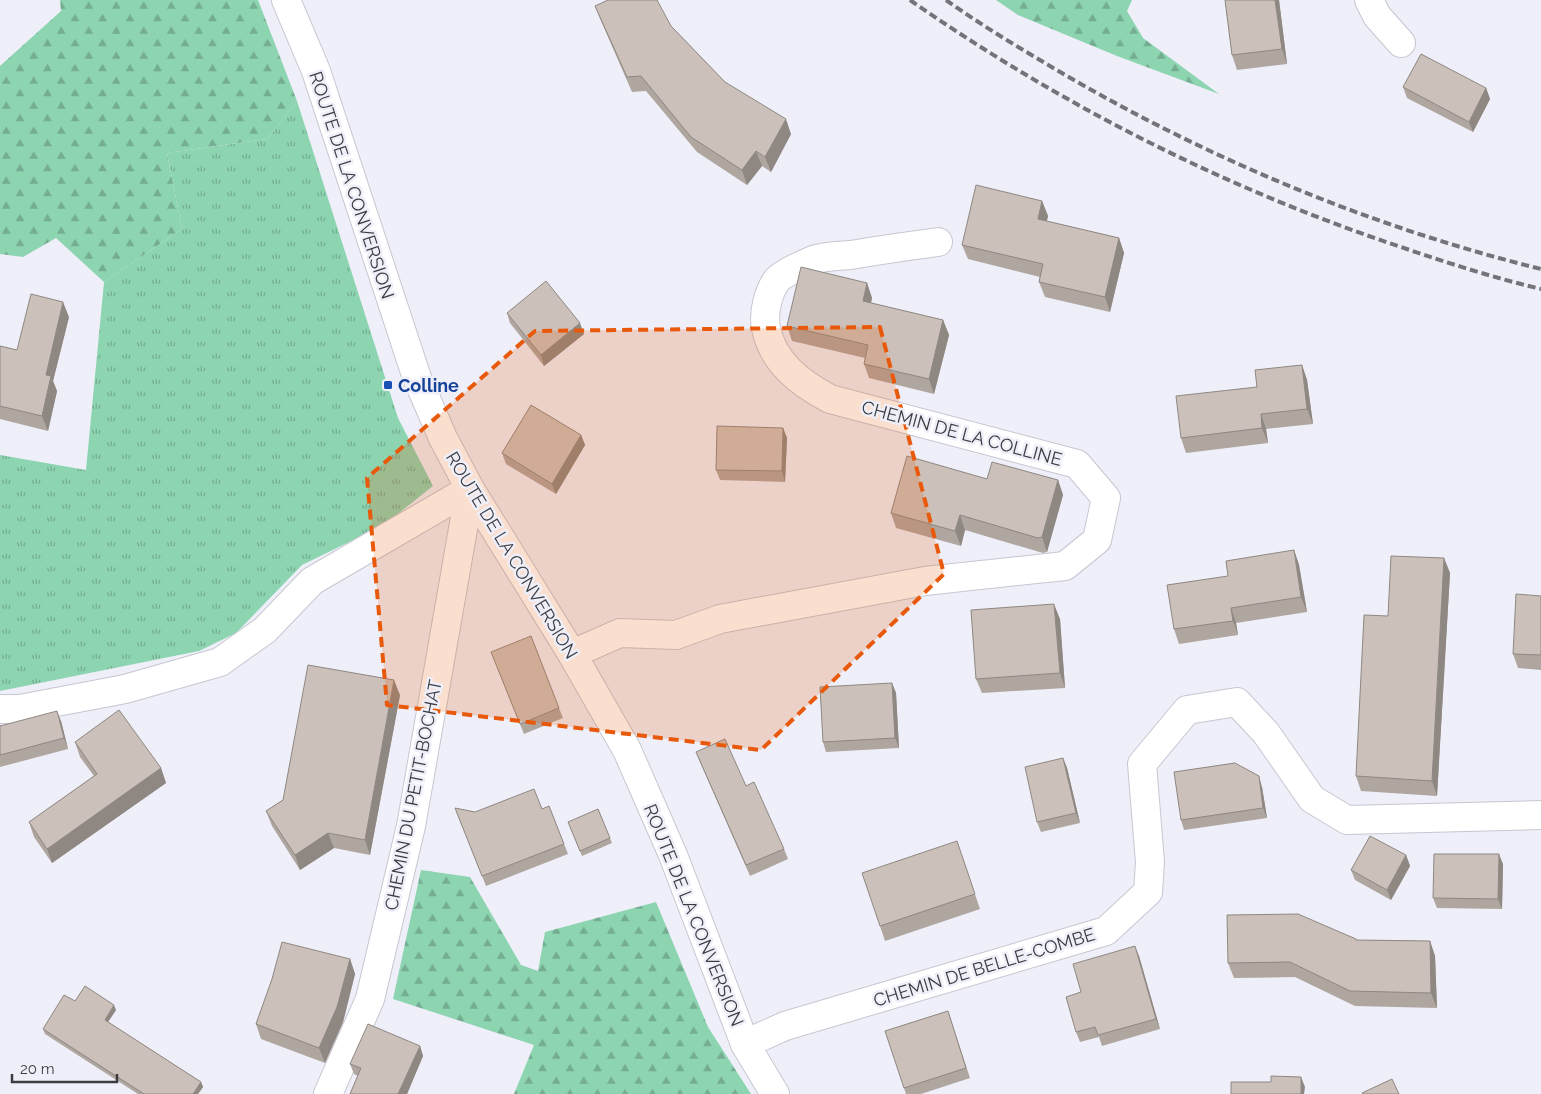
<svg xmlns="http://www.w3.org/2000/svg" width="1541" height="1094" viewBox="0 0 1541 1094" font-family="Raleway,sans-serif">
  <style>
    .grass { fill: url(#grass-tufts) }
    .forest { fill: url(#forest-firs) }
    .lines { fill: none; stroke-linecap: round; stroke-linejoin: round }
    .street-casing { stroke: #c6c7d1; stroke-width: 30 }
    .secondary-casing { stroke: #c6c7d1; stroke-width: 30 }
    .street { stroke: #fff; stroke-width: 28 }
    .secondary { stroke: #fff; stroke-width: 28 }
    .rail { stroke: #737379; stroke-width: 4; stroke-dasharray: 8 4; stroke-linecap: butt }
    .wall { fill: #afa6a0 }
    .shaded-wall { fill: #8e8782 }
    .building { fill: #cbc1ba; stroke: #8e8782 }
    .marked { fill: #e8590c; fill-opacity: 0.2; stroke: #e8590c; stroke-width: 4; stroke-dasharray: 10 6; stroke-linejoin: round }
    .transit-dot { fill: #1a4fb4; stroke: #eeeff9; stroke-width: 2 }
    .labels { text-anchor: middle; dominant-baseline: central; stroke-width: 5; stroke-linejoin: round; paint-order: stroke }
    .street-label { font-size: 18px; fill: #3c3c40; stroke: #eeeff9 }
    .transit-label { font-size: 18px; font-weight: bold; fill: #164399; stroke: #eeeff9; text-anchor: start }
  </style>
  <defs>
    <pattern id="grass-tufts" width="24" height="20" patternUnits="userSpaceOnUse" patternTransform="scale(1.25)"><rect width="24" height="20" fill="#8dd4b1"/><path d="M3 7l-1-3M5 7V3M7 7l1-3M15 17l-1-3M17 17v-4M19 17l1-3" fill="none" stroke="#74ad91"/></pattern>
    <pattern id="forest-firs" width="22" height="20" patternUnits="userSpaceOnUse" patternTransform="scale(1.25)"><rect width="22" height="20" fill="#8dd4b1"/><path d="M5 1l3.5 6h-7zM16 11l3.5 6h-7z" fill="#74ad91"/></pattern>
  </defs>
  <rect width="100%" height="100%" fill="#eeeff9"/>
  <polygon class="grass" points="297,101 398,418 433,486 384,525 302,565 236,633 199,651 0,691 0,455 86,470 104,282 182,229 167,153 267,139"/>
  <g class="forest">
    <polygon points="60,0 258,0 297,101 267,139 167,153 182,229 104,282 56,238 23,257 0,254 0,66 61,11"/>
    <polygon points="996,0 1132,0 1127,11 1143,38 1219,94 1117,56 1018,15"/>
    <polygon points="421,870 470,877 521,965 538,971 545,932 656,902 708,1027 751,1094 514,1094 534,1045 393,999"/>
  </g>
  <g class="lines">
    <g class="street-casing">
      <g id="street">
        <polyline points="1369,0 1377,16 1401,43"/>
        <path d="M572,654l48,-21 56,2 44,-16 205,-38 140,-15 32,-26 9,-42 -29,-34 -247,-65c-30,-16 -57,-36 -64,-71 -3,-15 2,-36 11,-48 3,-5 29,-17 36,-20 12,-4 26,-4 38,-5 29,-5 58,-9 87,-13"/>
        <polyline points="0,709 20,709 125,689 220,662 265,630 312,581 470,489"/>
        <polyline points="745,1044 785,1026 1106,931 1148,892 1150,862 1142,764 1187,710 1237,702 1266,733 1312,799 1347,820 1541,815"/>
        <polyline points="328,1094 370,999 411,826 470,489"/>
      </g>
    </g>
    <g class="secondary-casing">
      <polyline id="secondary" points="286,0 316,71 417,378 443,438 470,489 572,654 627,750 673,855 745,1044 775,1094"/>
    </g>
    <use href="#street" class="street"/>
    <use href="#secondary" class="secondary"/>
    <g class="rail">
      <path d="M910,0c148,103 309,185 479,243 50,17 101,34 152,46"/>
      <path d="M946,0c35,25 72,47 109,69 151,89 316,158 486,200"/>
    </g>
  </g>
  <g class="wall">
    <polygon points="1225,0 1279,0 1287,64 1237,70 1232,55"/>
    <polygon points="595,6 671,26 725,82 791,134 771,172 762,166 747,185 697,152 646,91 632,92 601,21"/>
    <polygon points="1403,87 1486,88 1490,99 1473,132 1407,98"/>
    <polygon points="1042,201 1048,216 1047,221 1119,238 1124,253 1110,312 1045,297 1039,282 1040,277 968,259 962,245"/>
    <polygon points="867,283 872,298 871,303 943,320 949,335 934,394 869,378 864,364 865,358 792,341 787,326"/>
    <polygon points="507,313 584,334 544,366 510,323"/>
    <polygon points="69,317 53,381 57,391 48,431 0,419 0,346 17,350"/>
    <polygon points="1302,365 1307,380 1313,424 1266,429 1268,443 1186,453 1181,438 1257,387"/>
    <polygon points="783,428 787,438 785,482 720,480 716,470"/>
    <polygon points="581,435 585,445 556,494 506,464 502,453"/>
    <polygon points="987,479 1058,480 1063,495 1047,552 1043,553 965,530 961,546 896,528 891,513"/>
    <polygon points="1294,550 1299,565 1307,612 1236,623 1238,635 1179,644 1174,629 1228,576"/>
    <polygon points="1444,558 1450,573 1437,796 1361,791 1356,776 1388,616"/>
    <polygon points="1541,596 1541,670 1518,668 1513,654"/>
    <polygon points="1060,619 1065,688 982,693 976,679"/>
    <polygon points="495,662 559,708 563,718 524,734"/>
    <polygon points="892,683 896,693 899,748 826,752 823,742"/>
    <polygon points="400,695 370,855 334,848 300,870 272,826 266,811 283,800"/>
    <polygon points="61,721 68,749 0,767 0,726"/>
    <polygon points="75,742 161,768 166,783 52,863 34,837 29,822 94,776 80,757"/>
    <polygon points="696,752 746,786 784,849 788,859 750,876 700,762"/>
    <polygon points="1063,758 1067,768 1080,823 1041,832 1037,822"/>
    <polygon points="1262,787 1267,818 1184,830 1181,820"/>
    <polygon points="549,806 568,854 486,886 455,808 475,812 542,809"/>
    <polygon points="598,809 612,843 582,856 570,827"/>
    <polygon points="1406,855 1410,866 1391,900 1355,880 1351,870"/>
    <polygon points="962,856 980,909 885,941 880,926"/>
    <polygon points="1503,864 1502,909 1437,908 1433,898"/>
    <polygon points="1357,940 1430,941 1435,956 1437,1008 1355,1006 1295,977 1234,978 1228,963"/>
    <polygon points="1139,956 1160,1029 1102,1046 1099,1037 1080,1042 1076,1032 1081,992"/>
    <polygon points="350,959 355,974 343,1022 325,1063 261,1039 256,1024 272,979"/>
    <polygon points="75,1001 116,1010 108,1022 201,1082 203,1087 198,1094 138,1094 45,1034 43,1029"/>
    <polygon points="948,1011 970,1078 921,1094 906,1094 885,1031"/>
    <polygon points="420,1046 423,1056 407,1094 350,1094 358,1076 354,1074 350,1064"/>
  </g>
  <g class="shaded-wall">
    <polygon points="1275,0 1279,0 1287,64 1282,49"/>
    <polygon points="1486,88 1490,99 1473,132 1469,122"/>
    <polygon points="786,119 791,134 771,172 765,157"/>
    <polygon points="756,151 762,166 747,185 742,170"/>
    <polygon points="1042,201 1048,216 1043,234 1038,219"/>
    <polygon points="1119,238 1124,253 1110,312 1105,297"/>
    <polygon points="867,283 872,298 868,316 863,301"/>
    <polygon points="63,302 69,317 53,381 57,391 48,431 42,416 46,375"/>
    <polygon points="943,320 949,335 934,394 929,379"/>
    <polygon points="580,323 584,334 544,366 541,355"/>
    <polygon points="1302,365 1307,380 1313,424 1307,409"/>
    <polygon points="1261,414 1266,429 1268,443 1262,428"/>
    <polygon points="783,428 787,438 785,482 782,471"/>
    <polygon points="581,435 585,445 556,494 552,484"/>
    <polygon points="1058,480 1063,495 1047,552 1042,537"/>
    <polygon points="960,515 965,530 961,546 955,531"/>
    <polygon points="1294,550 1299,565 1307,612 1301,597"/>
    <polygon points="1444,558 1450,573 1437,796 1432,781"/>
    <polygon points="1054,604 1060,619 1065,688 1060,673"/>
    <polygon points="1231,608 1236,623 1238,635 1233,621"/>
    <polygon points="394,680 400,695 370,855 365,840"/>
    <polygon points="892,683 896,693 899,748 895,738"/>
    <polygon points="57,711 61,721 68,749 64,738"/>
    <polygon points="1063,758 1067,768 1080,823 1076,813"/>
    <polygon points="161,768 166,783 52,863 47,849"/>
    <polygon points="1259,776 1262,787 1267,818 1263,808"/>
    <polygon points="328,833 334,848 300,870 295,855"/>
    <polygon points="1499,854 1503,864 1502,909 1498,899"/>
    <polygon points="1406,855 1410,866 1391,900 1387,890"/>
    <polygon points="1430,941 1435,956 1437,1008 1431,993"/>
    <polygon points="1135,946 1139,956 1160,1029 1156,1019"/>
    <polygon points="350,959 355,974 343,1022 325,1063 319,1048"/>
    <polygon points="114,1005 116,1010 106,1025 105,1020"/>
    <polygon points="420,1046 423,1056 407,1094 398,1094"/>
    <polygon points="1301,1077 1305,1087 1304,1094 1301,1094"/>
    <polygon points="201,1082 203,1087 198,1094 193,1094"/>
  </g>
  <g class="building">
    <polygon points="608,0 657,0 671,26 725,82 786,119 765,157 756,151 742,170 691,137 641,76 627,77 595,6"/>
    <polygon points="1225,0 1275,0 1282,49 1232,55"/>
    <polygon points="1421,54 1486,88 1469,122 1403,87"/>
    <polygon points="976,185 1042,201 1038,219 1119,238 1105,297 1039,282 1043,264 962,245"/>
    <polygon points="801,267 867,283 863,301 943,320 929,379 864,364 868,345 787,326"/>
    <polygon points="546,281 580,323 541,355 507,313"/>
    <polygon points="31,294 63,302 46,375 51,376 42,416 0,406 0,346 17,350"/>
    <polygon points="1302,365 1307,409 1261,414 1262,428 1181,438 1176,396 1257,387 1255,370"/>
    <polygon points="531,405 581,435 552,484 502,453"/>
    <polygon points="717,426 783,428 782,471 716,470"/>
    <polygon points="907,456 987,479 992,462 1058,480 1042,537 1038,538 960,515 955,531 891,513"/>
    <polygon points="1294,550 1301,597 1231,608 1233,621 1174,629 1167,585 1228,576 1226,561"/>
    <polygon points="1391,556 1444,558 1432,781 1356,776 1364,615 1388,616"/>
    <polygon points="1516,594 1541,596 1541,655 1513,654"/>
    <polygon points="1054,604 1060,673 976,679 971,610"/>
    <polygon points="531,636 559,708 520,724 491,652"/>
    <polygon points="308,665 394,680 365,840 328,833 295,855 266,811 283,800"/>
    <polygon points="892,683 895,738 823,742 820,687"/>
    <polygon points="119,710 161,768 47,849 29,822 97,774 75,742"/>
    <polygon points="57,711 64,738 0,755 0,726"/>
    <polygon points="725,739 746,786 754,782 784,849 746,865 696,752"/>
    <polygon points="1063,758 1076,813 1037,822 1025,767"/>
    <polygon points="1235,763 1259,776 1263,808 1181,820 1174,772"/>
    <polygon points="534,789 542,809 549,806 564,844 482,876 455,808 475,812"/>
    <polygon points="598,809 610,838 580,851 568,822"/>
    <polygon points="1370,836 1406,855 1387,890 1351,870"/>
    <polygon points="957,841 975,894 880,926 862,873"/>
    <polygon points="1434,854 1499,854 1498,899 1433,898"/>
    <polygon points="1298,914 1356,939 1356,940 1430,941 1431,993 1350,991 1290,962 1228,963 1227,915"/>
    <polygon points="282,942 350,959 337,1007 319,1048 256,1024 272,979"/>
    <polygon points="1135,946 1156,1019 1098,1035 1095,1027 1076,1032 1066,997 1081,992 1073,964"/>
    <polygon points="85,986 114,1005 105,1020 201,1082 193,1094 144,1094 43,1029 64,995 75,1001"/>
    <polygon points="948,1011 966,1068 904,1088 885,1031"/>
    <polygon points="368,1024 420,1046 398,1094 350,1094 361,1068 350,1064"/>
    <polygon points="1271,1076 1301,1077 1301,1094 1231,1094 1231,1082 1271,1082"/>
    <polygon points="1392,1079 1399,1094 1363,1094 1362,1093"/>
  </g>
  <path class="marked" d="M880,327l64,247 -183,176 -374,-45 -20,-227 168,-147z"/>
  <rect class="transit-dot" x="383" y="380" width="10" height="10" rx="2.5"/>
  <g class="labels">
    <g class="street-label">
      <text transform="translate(352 185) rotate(72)">ROUTE DE LA CONVERSION</text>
      <text transform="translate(962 433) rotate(15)">CHEMIN DE LA COLLINE</text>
      <text transform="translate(512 555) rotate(59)">ROUTE DE LA CONVERSION</text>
      <text transform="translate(413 795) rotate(-79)">CHEMIN DU PETIT-BOCHAT</text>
      <text transform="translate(694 915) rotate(68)">ROUTE DE LA CONVERSION</text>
      <text transform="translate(984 967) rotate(-17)">CHEMIN DE BELLE-COMBE</text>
    </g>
    <g class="transit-label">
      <text x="398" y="385">Colline</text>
    </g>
  </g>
  <path d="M12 1074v8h105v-8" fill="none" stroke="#3c3c40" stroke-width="2.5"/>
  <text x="20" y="1074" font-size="15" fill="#3c3c40" stroke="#eeeff9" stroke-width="4" paint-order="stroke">20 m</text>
</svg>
